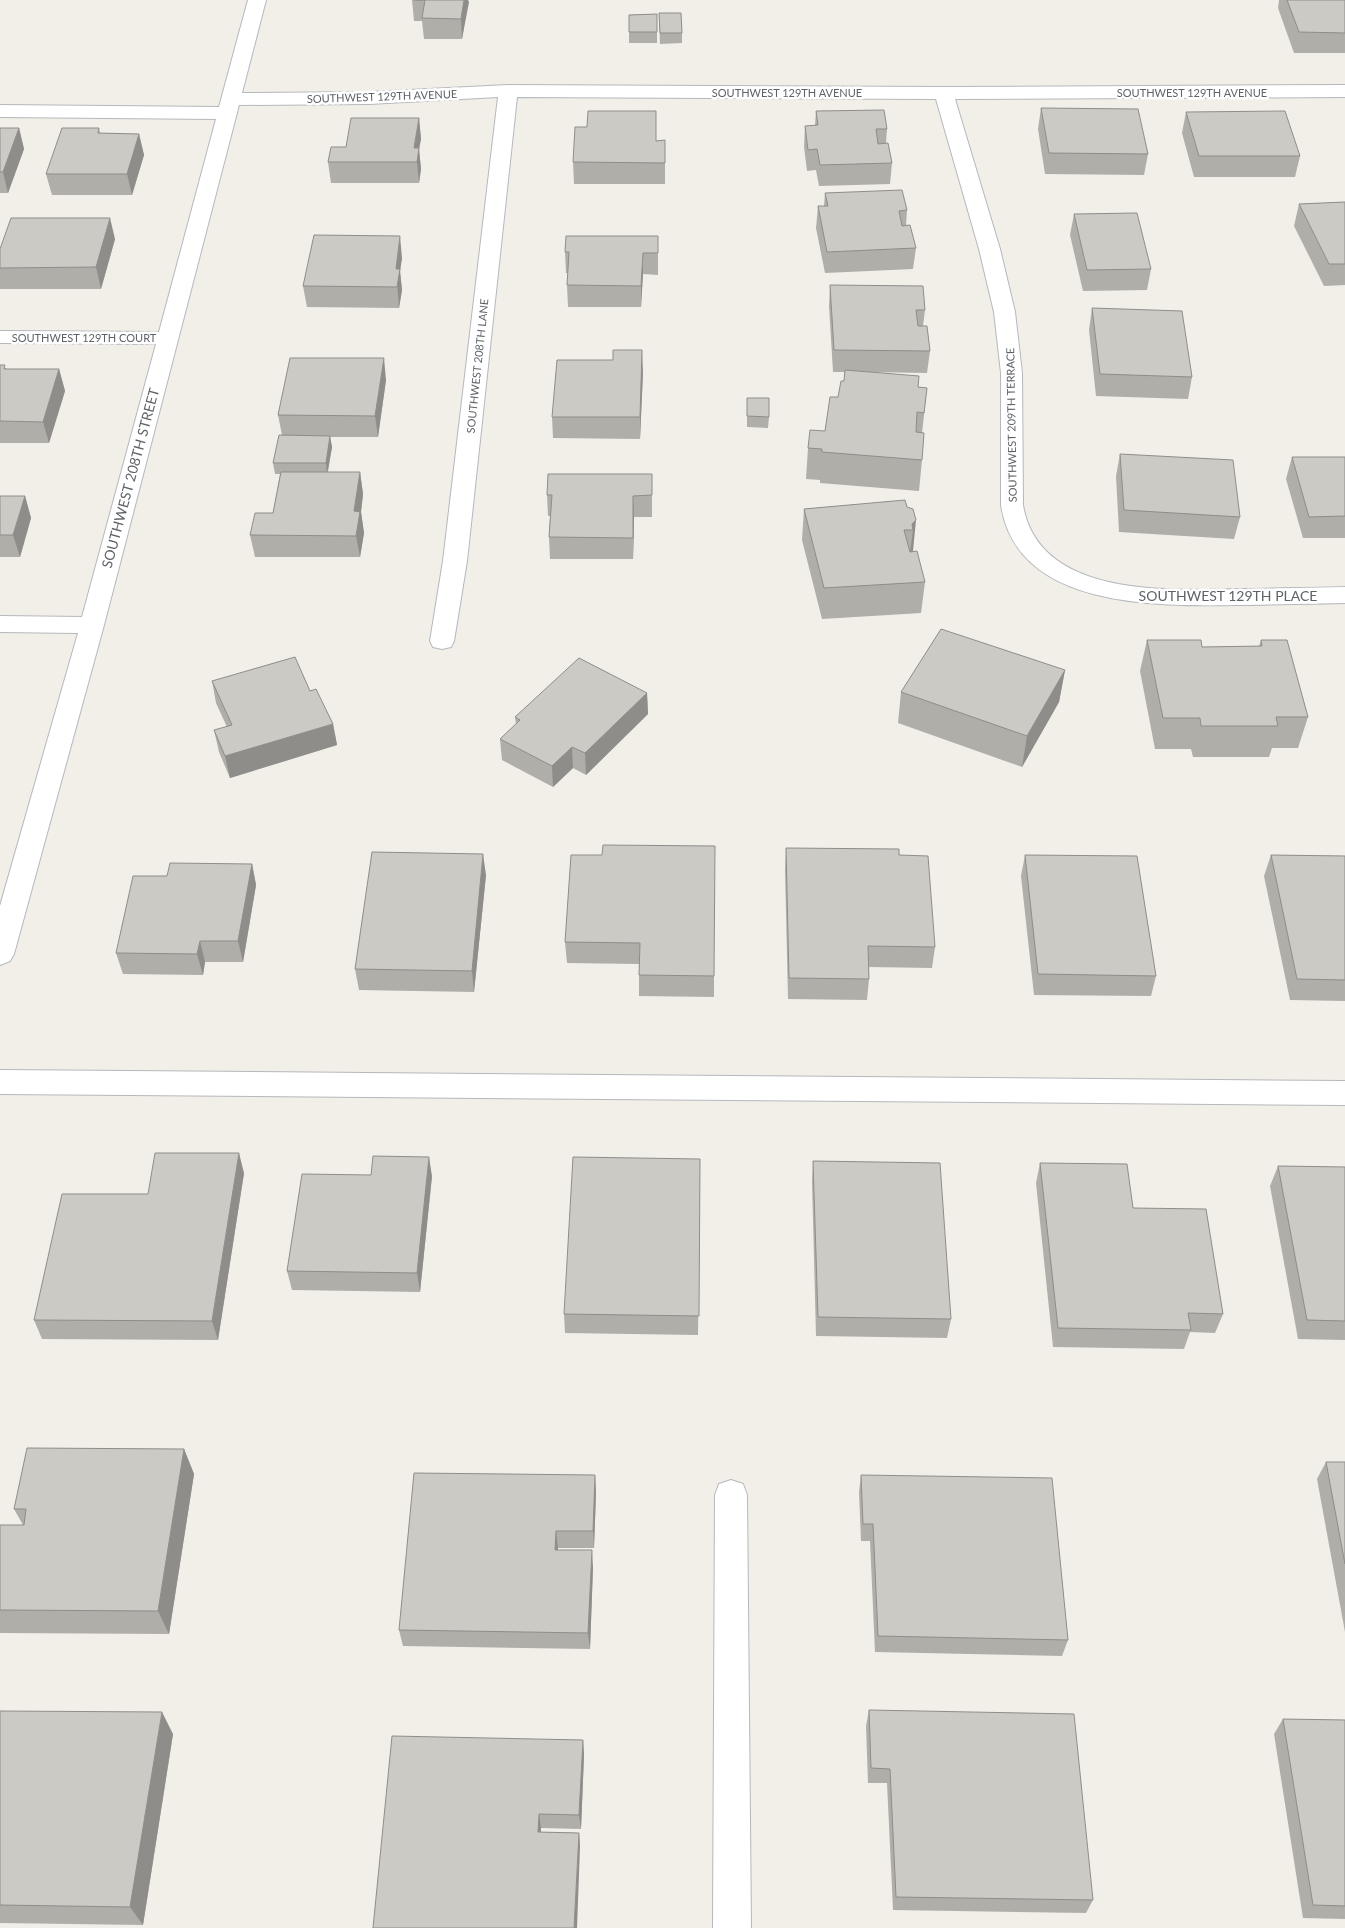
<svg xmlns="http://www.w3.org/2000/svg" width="1345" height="1928" viewBox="0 0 1345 1928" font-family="Lato,sans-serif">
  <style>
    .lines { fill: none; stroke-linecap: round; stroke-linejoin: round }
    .street-casing { stroke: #b5b8bc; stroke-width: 2 }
    .street { fill: #fff; fill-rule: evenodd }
    .wall { fill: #afaea9 }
    .shaded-wall { fill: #8f8d8a }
    .building { fill: #cccac5; stroke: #8f8d8a }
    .labels { text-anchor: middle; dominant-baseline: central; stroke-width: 5; stroke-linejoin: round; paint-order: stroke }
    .far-street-label { font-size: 11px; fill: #5f6368; stroke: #fff }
    .street-label { font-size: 14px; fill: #5f6368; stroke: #fff }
  </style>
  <rect width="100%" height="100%" fill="#f1efe8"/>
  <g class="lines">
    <g class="street-casing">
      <g id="street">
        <path d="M248,0h18l-24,93 127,-1 139,-7 436,2 401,-2v12l-390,2 45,150 15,63 7,61 1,132c16,95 151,85 223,84 33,-1 66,-1 99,-2v16c-33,1 -66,1 -99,2 -81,1 -229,7 -245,-100v-132l-7,-61 -15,-63 -43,-150 -419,-2 -50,464 -13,80 -3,6 -9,2 -9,-2 -3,-6 13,-80 55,-464 -129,7 -130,1 -135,520 -90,329 -4,7 -10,4v-59l78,-273 -78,-1v-16l82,1 74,-273 -156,-1v-12l159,1 57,-213 -216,-2v-12l219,2z"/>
        <polygon points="0,1070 1345,1081 1345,1105 0,1094"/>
        <polygon points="731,1480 743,1484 747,1495 751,1928 713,1928 715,1495 719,1484"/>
      </g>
    </g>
    <use href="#street" class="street"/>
  </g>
  <g class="wall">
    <polygon points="412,0 468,0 462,39 424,39 422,21 414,21"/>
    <polygon points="1279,0 1345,0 1345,53 1294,53 1278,8"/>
    <polygon points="659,13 682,33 682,43 660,44"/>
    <polygon points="657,14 657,43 629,43 629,15"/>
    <polygon points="1041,108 1148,154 1144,175 1045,174 1038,129"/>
    <polygon points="816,111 887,129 886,143 892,163 890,184 819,186 816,170 807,171 804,147 805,126 815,125"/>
    <polygon points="1186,112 1300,156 1295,177 1194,177 1182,133"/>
    <polygon points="419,118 421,139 419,149 421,169 419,183 331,183 328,162 346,147"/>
    <polygon points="0,128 19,128 24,149 8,193 0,193"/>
    <polygon points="99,128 100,133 139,134 144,155 132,195 52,195 46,174"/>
    <polygon points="665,140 665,184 574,184 573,162 656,141"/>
    <polygon points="825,193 907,210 906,226 916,248 913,269 825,273 816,228 818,206 824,206"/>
    <polygon points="1345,202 1345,285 1324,286 1294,226 1299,204"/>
    <polygon points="1074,214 1151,269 1147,290 1083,291 1070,235"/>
    <polygon points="658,236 658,275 643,274 641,307 568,307 567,285 568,273 566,273 565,252"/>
    <polygon points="115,239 101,289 0,289 0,249"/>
    <polygon points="402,258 400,271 402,290 399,308 307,307 303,286"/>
    <polygon points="830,285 925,310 923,326 930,351 927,373 868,372 918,387 927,388 922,433 922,460 919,491 820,483 820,480 806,479 808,448 825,431 844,381 845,372 833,372 829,306"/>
    <polygon points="1092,308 1192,377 1188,399 1096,396 1089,330"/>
    <polygon points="0,365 7,369 59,369 65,391 49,443 0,443"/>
    <polygon points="643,372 640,439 553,438 552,417"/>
    <polygon points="386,380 378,437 330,437 332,447 328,472 360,472 363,494 361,512 364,533 360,557 255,557 250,535 273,513 280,474 275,474 273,463 282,435 278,415"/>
    <polygon points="747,398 769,417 768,428 747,427"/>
    <polygon points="1120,454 1240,517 1234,539 1119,532 1116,476"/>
    <polygon points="1292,457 1345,457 1345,538 1303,538 1286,479"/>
    <polygon points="652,474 652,517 634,517 633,559 550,559 549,537 550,516 548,516 547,495"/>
    <polygon points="0,496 25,496 31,518 20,557 0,557"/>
    <polygon points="907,507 913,509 913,551 925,582 921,613 822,619 802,540 804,509"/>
    <polygon points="1147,640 1202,647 1259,646 1261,640 1308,717 1298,748 1272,748 1269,757 1193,757 1191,749 1155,749 1140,671"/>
    <polygon points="1065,670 1059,702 1022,767 898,723 901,692"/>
    <polygon points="212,681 310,691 333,724 337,745 230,778 219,752 214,730 227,727 216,703"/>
    <polygon points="647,693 648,714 586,775 573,768 553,787 502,760 500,739 516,724 515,717"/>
    <polygon points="786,848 899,855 935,947 932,968 869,967 869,979 867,1000 788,999 785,869"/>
    <polygon points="602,855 714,976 714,997 639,996 639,964 567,963 565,942"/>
    <polygon points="1025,855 1156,976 1151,996 1034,995 1021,876"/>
    <polygon points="1271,855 1345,856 1345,1001 1290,1000 1264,876"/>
    <polygon points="252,864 256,885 243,962 205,962 203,975 123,974 116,953 167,876"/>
    <polygon points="486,875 474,992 359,990 355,969"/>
    <polygon points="700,1159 698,1335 565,1333 564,1314"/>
    <polygon points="813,1161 951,1319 947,1338 816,1336 812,1181"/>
    <polygon points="1040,1163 1133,1208 1223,1314 1215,1333 1190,1332 1184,1349 1053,1347 1036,1183"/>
    <polygon points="1278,1166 1345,1167 1345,1340 1298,1339 1270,1186"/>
    <polygon points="244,1173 218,1340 42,1339 34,1320 148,1194"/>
    <polygon points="432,1176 420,1292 292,1290 287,1271"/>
    <polygon points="184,1449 194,1474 169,1634 0,1633 0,1525 23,1525 14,1509"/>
    <polygon points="1326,1462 1345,1462 1345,1632 1317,1479"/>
    <polygon points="595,1475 596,1493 594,1548 558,1548 557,1550 593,1567 590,1649 403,1646 399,1630"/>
    <polygon points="861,1475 1068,1640 1062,1656 875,1652 870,1541 861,1541 859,1492"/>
    <polygon points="869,1710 1093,1900 1086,1913 893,1910 887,1783 868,1783 866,1726"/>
    <polygon points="0,1711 173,1734 143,1925 0,1923"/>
    <polygon points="1283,1719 1345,1720 1345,1919 1303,1918 1274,1734"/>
    <polygon points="583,1740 584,1755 581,1829 541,1828 541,1832 579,1833 580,1847 373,1928"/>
  </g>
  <g class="shaded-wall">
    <polygon points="464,0 468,0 469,2 462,39 461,19"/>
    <polygon points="419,118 421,139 419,149 421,169 419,183 417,162 414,148"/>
    <polygon points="19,128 24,149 8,193 3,172"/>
    <polygon points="139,134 144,155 132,195 127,174"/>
    <polygon points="110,218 115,239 101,289 96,267"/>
    <polygon points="400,236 402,258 400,271 402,290 399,308 396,269"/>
    <polygon points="643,253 643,274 641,307 641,286"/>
    <polygon points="642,350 643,372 640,439 640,417"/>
    <polygon points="384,358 386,380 378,437 375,416"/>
    <polygon points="59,369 65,391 49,443 43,422"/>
    <polygon points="330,436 332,447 327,474 326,463"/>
    <polygon points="360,472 363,494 361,512 364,533 360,557 356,536 354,511"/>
    <polygon points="25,496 31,518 20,557 13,535"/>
    <polygon points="633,496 634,517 633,559"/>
    <polygon points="916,520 913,551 910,553 913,530 912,524"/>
    <polygon points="1065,670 1059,702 1022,767 1027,736"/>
    <polygon points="647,693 648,714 586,775 585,753"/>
    <polygon points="333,724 337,745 230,778 225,756"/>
    <polygon points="572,747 573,768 553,787 552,766"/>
    <polygon points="483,854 486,875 474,992 472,971"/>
    <polygon points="252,864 256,885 243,962 238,941"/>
    <polygon points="200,941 205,962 203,975 197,954"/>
    <polygon points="239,1153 244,1173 218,1340 212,1321"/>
    <polygon points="429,1157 432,1176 420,1292 417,1273"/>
    <polygon points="184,1449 194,1474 169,1634 158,1611"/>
    <polygon points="595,1475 596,1493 594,1548 593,1531"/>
    <polygon points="556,1531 558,1548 557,1566 555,1550"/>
    <polygon points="592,1550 593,1567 590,1649 588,1633"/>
    <polygon points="162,1712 173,1734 143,1925 130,1907"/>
    <polygon points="583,1740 584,1755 581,1829 579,1815"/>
    <polygon points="539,1814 541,1828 540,1846 538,1832"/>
    <polygon points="579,1833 580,1847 577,1928 574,1928"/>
  </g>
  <g class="building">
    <polygon points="414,0 464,0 461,19 422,18 425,0"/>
    <polygon points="1287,0 1345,0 1345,33 1299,32"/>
    <polygon points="659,13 681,13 682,33 660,33"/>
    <polygon points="657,14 657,32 629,32 629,15"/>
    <polygon points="1041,108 1138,109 1148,154 1049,153"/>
    <polygon points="884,110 887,129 876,129 878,144 888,143 892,163 820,165 817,149 808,150 805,126 818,125 816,111"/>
    <polygon points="588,111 656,111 656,141 665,140 665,163 573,162 575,127 587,127"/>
    <polygon points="1285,111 1300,156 1199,156 1186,112"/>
    <polygon points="351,118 419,118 414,148 419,148 417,162 328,162 331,147 346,147"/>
    <polygon points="0,128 19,128 3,172 0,172"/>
    <polygon points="62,128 99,128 98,133 139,134 127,174 46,174"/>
    <polygon points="902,190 907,210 899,211 902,226 910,225 916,248 827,252 818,206 828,206 825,193"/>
    <polygon points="1345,202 1345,264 1329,264 1299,204"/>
    <polygon points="1137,213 1151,269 1087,270 1074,214"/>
    <polygon points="11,218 110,218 96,267 0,268 0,249"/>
    <polygon points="314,235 400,236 396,269 400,269 397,287 303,286"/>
    <polygon points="566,236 658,236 658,253 643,253 641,286 567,285 569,252 565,252"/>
    <polygon points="830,285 923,286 925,310 916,310 918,326 927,326 930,351 834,350"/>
    <polygon points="1092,308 1182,311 1192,377 1100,374"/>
    <polygon points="613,350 642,350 640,417 552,417 557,360 613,360"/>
    <polygon points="290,358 384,358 375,416 278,415"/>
    <polygon points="0,365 5,365 4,369 59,369 43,422 0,421"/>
    <polygon points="845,370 919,376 918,387 927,388 924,413 917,412 916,432 924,433 922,460 822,452 822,449 808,448 810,430 825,431 830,397 838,397 841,381 844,381"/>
    <polygon points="747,398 769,398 769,417 747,416"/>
    <polygon points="279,435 330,436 326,463 273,463"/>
    <polygon points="1120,454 1233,460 1240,517 1124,510"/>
    <polygon points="1292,457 1345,457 1345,516 1309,517"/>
    <polygon points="281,472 360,472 354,511 360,512 356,536 250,535 255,513 273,513"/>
    <polygon points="548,474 652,474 652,495 633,496 633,538 549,537 552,495 547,495"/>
    <polygon points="0,496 25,496 13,535 0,535"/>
    <polygon points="905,500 907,507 913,509 916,520 912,524 913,530 904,530 910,552 917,551 925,582 824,588 804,509"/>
    <polygon points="941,629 1065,670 1027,736 901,692"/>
    <polygon points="1147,640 1201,640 1202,647 1262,646 1261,640 1287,640 1308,717 1276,717 1278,726 1201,726 1200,718 1163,718"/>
    <polygon points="295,657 310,691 316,689 333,724 225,756 214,730 232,725 212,681"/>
    <polygon points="579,658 647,693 585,753 572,747 552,766 500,739 520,720 515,717"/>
    <polygon points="603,845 715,846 714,976 639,975 640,943 565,942 571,855 602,855"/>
    <polygon points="786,848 899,849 899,855 928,856 935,947 868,946 869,979 789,978"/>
    <polygon points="372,852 483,854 472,971 355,969"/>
    <polygon points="1025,855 1137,856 1156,976 1038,974"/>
    <polygon points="1271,855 1345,856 1345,980 1297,979"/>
    <polygon points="170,863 252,864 238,941 200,941 197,954 116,953 133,876 167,876"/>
    <polygon points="155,1153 239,1153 212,1321 34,1320 62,1194 148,1194"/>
    <polygon points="373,1156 429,1157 417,1273 287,1271 302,1174 371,1175"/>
    <polygon points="573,1157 700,1159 699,1316 564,1314"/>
    <polygon points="813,1161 940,1163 951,1319 818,1317"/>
    <polygon points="1040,1163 1127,1164 1133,1208 1206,1209 1223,1314 1188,1313 1191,1330 1058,1328"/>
    <polygon points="1278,1166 1345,1167 1345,1321 1307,1320"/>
    <polygon points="27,1448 184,1449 158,1611 0,1610 0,1525 24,1525 26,1509 14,1509"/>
    <polygon points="1326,1462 1345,1462 1345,1564"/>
    <polygon points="414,1473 595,1475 593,1531 556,1531 555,1550 592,1550 588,1633 399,1630"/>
    <polygon points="861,1475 1052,1478 1068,1640 878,1636 873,1524 863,1524"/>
    <polygon points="869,1710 1074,1714 1093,1900 896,1897 890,1769 871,1768"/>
    <polygon points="0,1711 162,1712 130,1907 0,1905"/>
    <polygon points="1283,1719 1345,1720 1345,1906 1313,1905"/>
    <polygon points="392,1736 583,1740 579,1815 539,1814 538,1832 579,1833 574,1928 373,1928"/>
  </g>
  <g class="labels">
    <g class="far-street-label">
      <text x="787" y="92">SOUTHWEST 129TH AVENUE</text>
      <text x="1192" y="92">SOUTHWEST 129TH AVENUE</text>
      <text transform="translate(382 96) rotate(-2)">SOUTHWEST 129TH AVENUE</text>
      <text x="84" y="337">SOUTHWEST 129TH COURT</text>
      <text transform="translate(477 366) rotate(-84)">SOUTHWEST 208TH LANE</text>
      <text transform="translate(1011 425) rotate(-91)">SOUTHWEST 209TH TERRACE</text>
    </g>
    <g class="street-label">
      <text transform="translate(130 478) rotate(-75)">SOUTHWEST 208TH STREET</text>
      <text x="1228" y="595">SOUTHWEST 129TH PLACE</text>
    </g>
  </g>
</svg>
